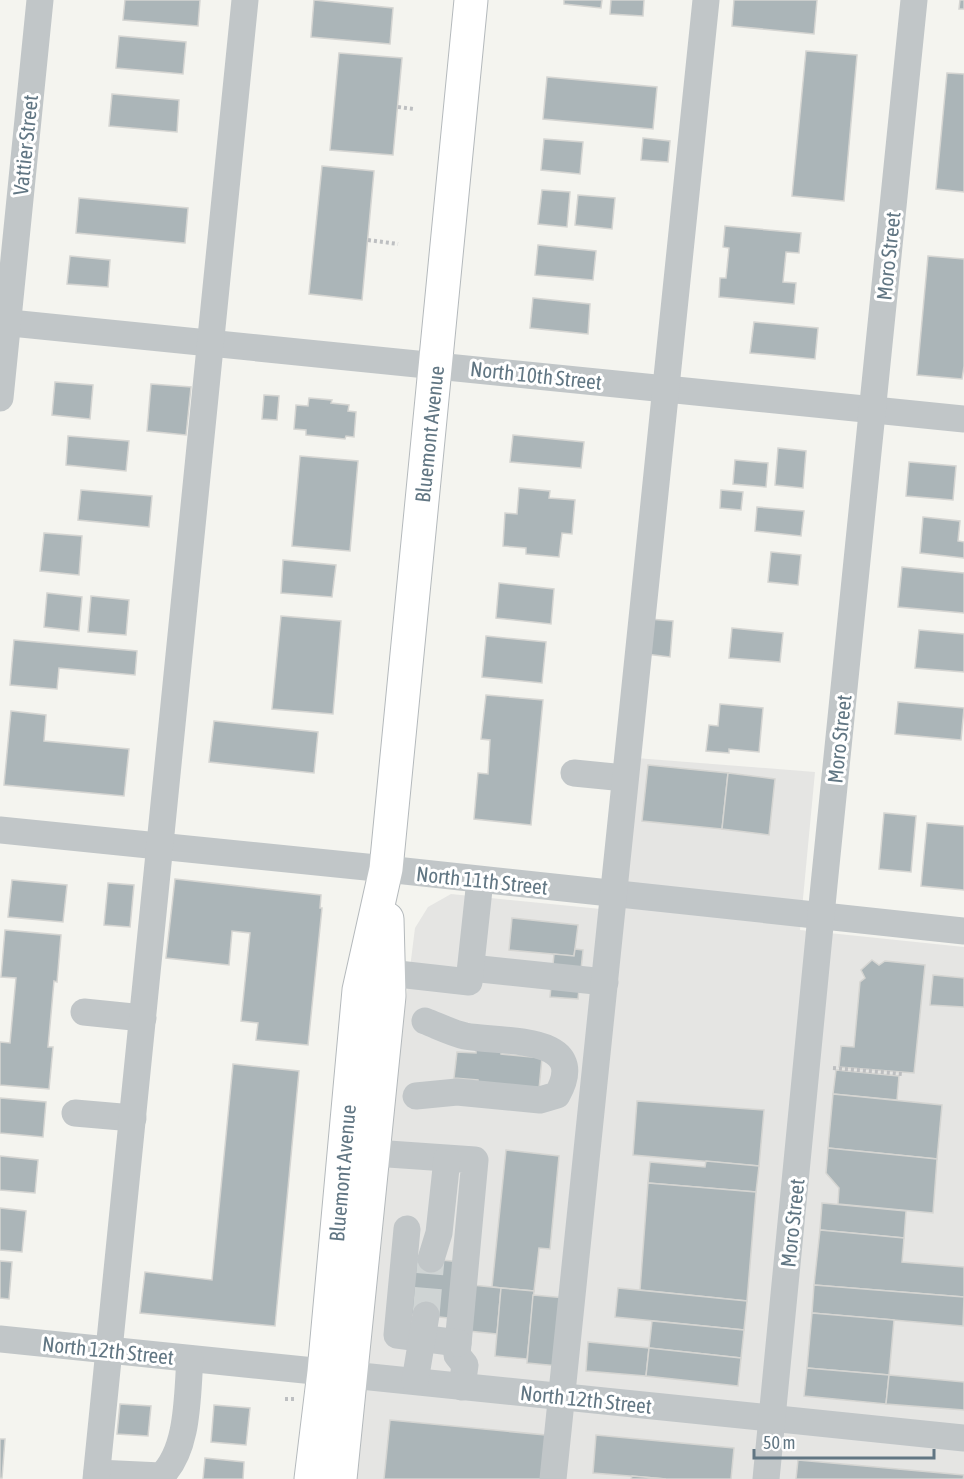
<svg xmlns="http://www.w3.org/2000/svg" width="964" height="1479" viewBox="0 0 964 1479" font-family="'Asap Condensed',sans-serif">
  <style>
    .built { fill: #e5e5e3 }
    .building { fill: #abb5b8; stroke: #d5d5d2; stroke-width: 1.5 }
    .lines { fill: none; stroke-linecap: round; stroke-linejoin: round }
    .minor-tunnel { stroke: #cfd4d4; stroke-width: 27; stroke-dasharray: 27 14; stroke-linecap: butt }
    .major-casing { stroke: #b4b9bc; stroke-width: 35 }
    .path { stroke: #bdbfc1; stroke-width: 4; stroke-dasharray: 3 3; stroke-linecap: butt }
    .minor { stroke: #c1c6c8; stroke-width: 27 }
    .major { stroke: #fff; stroke-width: 33 }
    .labels { text-anchor: middle; dominant-baseline: central; stroke-width: 6; stroke-linejoin: round; paint-order: stroke }
    .street-label { font-size: 21px; fill: #617683; stroke: #fff }
  </style>
  <rect width="100%" height="100%" fill="#f4f4ef"/>
  <polygon class="built" points="636,758 815,772 800,930 964,947 964,1479 355,1479 384,1176 415,928 428,907 451,894 621,911"/>
  <g class="building">
    <polygon points="125,0 200,0 198,26 123,20"/>
    <polygon points="314,0 393,8 390,44 311,37"/>
    <polygon points="564,0 602,0 601,8 564,4"/>
    <polygon points="611,0 644,0 643,16 610,14"/>
    <polygon points="734,0 817,0 814,34 732,26"/>
    <polygon points="960,0 964,0 964,9 959,9"/>
    <polygon points="119,36 186,42 183,74 116,68"/>
    <polygon points="806,51 857,55 844,201 792,196"/>
    <polygon points="339,53 402,58 393,155 330,150"/>
    <polygon points="947,73 964,74 964,192 936,189"/>
    <polygon points="547,77 657,87 653,129 543,119"/>
    <polygon points="112,94 179,100 177,132 109,126"/>
    <polygon points="643,138 670,141 668,162 641,160"/>
    <polygon points="544,139 583,142 580,174 541,170"/>
    <polygon points="322,166 374,171 362,300 309,294"/>
    <polygon points="542,190 570,192 567,227 538,224"/>
    <polygon points="578,195 615,198 612,229 575,225"/>
    <polygon points="79,198 188,208 185,243 76,233"/>
    <polygon points="725,226 801,233 799,253 786,252 783,282 796,283 794,304 719,297 720,278 726,278 729,248 723,247"/>
    <polygon points="538,245 596,251 593,280 535,275"/>
    <polygon points="70,256 110,260 108,287 67,284"/>
    <polygon points="928,256 964,259 964,366 962,379 917,375"/>
    <polygon points="533,298 590,304 588,334 530,328"/>
    <polygon points="754,322 818,328 815,359 750,353"/>
    <polygon points="55,382 93,385 90,419 52,415"/>
    <polygon points="151,384 191,387 186,435 147,431"/>
    <polygon points="264,395 279,396 277,420 262,419"/>
    <polygon points="309,398 332,400 331,403 349,405 348,411 356,412 354,437 346,436 345,439 306,435 306,430 294,429 296,405 308,406"/>
    <polygon points="513,435 584,442 581,468 510,462"/>
    <polygon points="68,436 129,441 126,471 66,465"/>
    <polygon points="778,448 806,451 803,488 775,485"/>
    <polygon points="300,456 358,461 350,551 292,546"/>
    <polygon points="735,460 768,463 766,487 733,484"/>
    <polygon points="909,462 956,466 953,500 906,496"/>
    <polygon points="519,488 550,491 549,498 575,500 572,534 562,533 559,557 526,554 526,548 503,546 505,513 517,514"/>
    <polygon points="81,490 152,496 149,527 78,520"/>
    <polygon points="721,490 743,492 741,510 720,508"/>
    <polygon points="757,507 804,511 801,536 755,531"/>
    <polygon points="923,517 960,521 958,541 964,542 964,558 920,553"/>
    <polygon points="44,533 82,536 79,575 40,571"/>
    <polygon points="771,552 801,555 798,585 768,582"/>
    <polygon points="283,560 336,565 332,597 281,593"/>
    <polygon points="902,567 964,573 964,613 898,607"/>
    <polygon points="499,583 554,589 551,624 496,618"/>
    <polygon points="47,593 82,597 79,631 44,627"/>
    <polygon points="91,596 129,600 126,635 88,632"/>
    <polygon points="281,616 341,621 333,714 272,709"/>
    <polygon points="649,619 673,621 670,657 646,654"/>
    <polygon points="732,628 783,633 780,662 729,658"/>
    <polygon points="919,630 964,634 964,672 915,668"/>
    <polygon points="486,636 546,642 542,683 482,677"/>
    <polygon points="14,640 137,651 135,675 59,668 57,689 10,685"/>
    <polygon points="486,695 543,700 531,825 474,819 478,773 488,774 490,740 481,739"/>
    <polygon points="898,702 964,708 961,740 895,734"/>
    <polygon points="720,704 763,708 759,752 729,749 729,753 706,751 709,725 718,726"/>
    <polygon points="11,711 46,715 44,741 129,749 124,796 4,785"/>
    <polygon points="214,721 318,732 314,773 209,762"/>
    <polygon points="648,765 728,773 722,829 642,821"/>
    <polygon points="728,773 775,779 769,835 722,829"/>
    <polygon points="884,813 916,816 911,872 879,869"/>
    <polygon points="927,823 964,826 964,890 921,886"/>
    <polygon points="175,879 321,895 320,908 322,908 308,1045 256,1040 258,1023 241,1021 250,933 232,931 229,965 166,958"/>
    <polygon points="12,880 67,885 63,922 8,917"/>
    <polygon points="108,883 134,885 130,927 104,925"/>
    <polygon points="512,918 578,925 574,956 509,950"/>
    <polygon points="5,930 61,935 57,982 54,981 48,1047 53,1047 49,1089 0,1085 0,1042 10,1043 16,978 1,977"/>
    <polygon points="575,949 583,950 578,999 550,997 554,954 574,956"/>
    <polygon points="872,960 879,965 885,961 925,965 914,1073 839,1067 841,1046 854,1047 860,982 865,978 861,970"/>
    <polygon points="933,975 964,978 964,1007 930,1005"/>
    <polygon points="476,1048 501,1051 501,1054 542,1058 539,1089 478,1083 478,1080 454,1078 457,1052 476,1053"/>
    <polygon points="233,1064 299,1071 275,1326 140,1313 145,1272 212,1280"/>
    <polygon points="836,1070 899,1076 897,1100 833,1094"/>
    <polygon points="833,1094 942,1105 937,1159 828,1148"/>
    <polygon points="0,1098 46,1102 43,1137 0,1133"/>
    <polygon points="637,1101 764,1110 759,1166 633,1155"/>
    <polygon points="828,1148 937,1159 933,1213 838,1204 839,1188 826,1173"/>
    <polygon points="506,1150 559,1156 550,1249 539,1248 534,1291 492,1287"/>
    <polygon points="0,1156 38,1160 35,1193 0,1190"/>
    <polygon points="706,1161 759,1166 756,1192 648,1183 650,1162 705,1167"/>
    <polygon points="648,1183 756,1192 747,1301 640,1290"/>
    <polygon points="822,1203 906,1211 904,1238 820,1230"/>
    <polygon points="0,1208 26,1211 22,1252 0,1250"/>
    <polygon points="820,1230 904,1238 902,1262 964,1267 964,1297 814,1285"/>
    <polygon points="407,1257 463,1262 458,1319 401,1313"/>
    <polygon points="0,1261 12,1262 9,1299 0,1298"/>
    <polygon points="472,1285 501,1288 497,1334 468,1331"/>
    <polygon points="814,1285 964,1297 963,1326 812,1313"/>
    <polygon points="501,1288 534,1291 527,1359 495,1356"/>
    <polygon points="618,1288 747,1301 744,1330 615,1317"/>
    <polygon points="533,1295 566,1298 559,1366 527,1363"/>
    <polygon points="812,1313 894,1320 889,1375 807,1368"/>
    <polygon points="652,1321 744,1330 741,1358 649,1348"/>
    <polygon points="588,1342 649,1348 646,1376 586,1371"/>
    <polygon points="649,1348 741,1358 738,1386 646,1376"/>
    <polygon points="807,1368 889,1375 886,1404 804,1396"/>
    <polygon points="889,1375 964,1382 964,1410 886,1404"/>
    <polygon points="120,1404 151,1406 148,1436 117,1434"/>
    <polygon points="214,1405 250,1408 246,1445 211,1442"/>
    <polygon points="390,1420 556,1436 548,1479 384,1479"/>
    <polygon points="596,1435 734,1448 731,1479 666,1479 593,1473"/>
    <polygon points="0,1439 5,1439 2,1478 0,1478"/>
    <polygon points="205,1458 244,1462 243,1479 203,1479"/>
    <polygon points="798,1460 964,1475 963,1479 796,1479"/>
    <polygon points="632,1476 666,1479 631,1479"/>
  </g>
  <g class="lines">
    <polyline class="minor-tunnel" points="426,1315 431,1259"/>
    <g class="major-casing">
      <g id="major">
        <polyline points="311,1479 324,1372 359,990 386,869 471,0"/>
        <polyline points="340,1479 389,996 387,919"/>
      </g>
    </g>
    <g class="path">
      <polyline points="398,107 414,109"/>
      <polyline points="368,240 398,244"/>
      <polyline points="833,1068 903,1074"/>
      <polyline points="285,1399 294,1399"/>
    </g>
    <g class="minor">
      <polyline points="0,322 964,419"/>
      <polyline points="0,398 40,0"/>
      <polyline points="574,773 625,778"/>
      <polyline points="0,830 386,869 964,931"/>
      <polyline points="471,968 605,982"/>
      <polyline points="389,973 469,982 480,880"/>
      <polyline points="84,1012 143,1018"/>
      <path d="M416,1096l41,-4 83,8 17,-5c35,-62 -57,-52 -92,-59 -13,-3 -27,-10 -40,-15"/>
      <polyline points="75,1113 133,1118"/>
      <polyline points="374,1153 475,1160 457,1355 465,1365 462,1387"/>
      <polyline points="407,1229 397,1335 458,1343"/>
      <polyline points="431,1259 439,1233 447,1159"/>
      <polyline points="0,1339 324,1372"/>
      <polyline points="342,1356 341,1360 351,1375 964,1438"/>
      <polyline points="415,1381 426,1315"/>
      <path d="M97,1473l64,3c28,-26 26,-81 29,-117"/>
      <polyline points="96,1479 245,0"/>
      <polyline points="553,1479 706,0"/>
      <polyline points="766,1479 824,885 914,0"/>
    </g>
    <use href="#major" class="major"/>
  </g>
  <g class="labels">
    <g class="street-label">
      <text transform="translate(25 145) rotate(-84)">Vattier Street</text>
      <text transform="translate(888 256) rotate(-84)">Moro Street</text>
      <text transform="translate(536 375) rotate(6)">North 10th Street</text>
      <text transform="translate(429 434) rotate(-84)">Bluemont Avenue</text>
      <text transform="translate(839 739) rotate(-84)">Moro Street</text>
      <text transform="translate(482 880) rotate(6)">North 11th Street</text>
      <text transform="translate(342 1173) rotate(-85)">Bluemont Avenue</text>
      <text transform="translate(792 1223) rotate(-84)">Moro Street</text>
      <text transform="translate(108 1350) rotate(6)">North 12th Street</text>
      <text transform="translate(586 1399) rotate(6)">North 12th Street</text>
    </g>
  </g>
  <path d="M754 1449v9h180v-9" fill="none" stroke="#617683" stroke-width="3"/>
  <text x="763" y="1449" font-size="18" fill="#617683" stroke="#ffffff" stroke-width="4.5" paint-order="stroke">50 m</text>
</svg>
